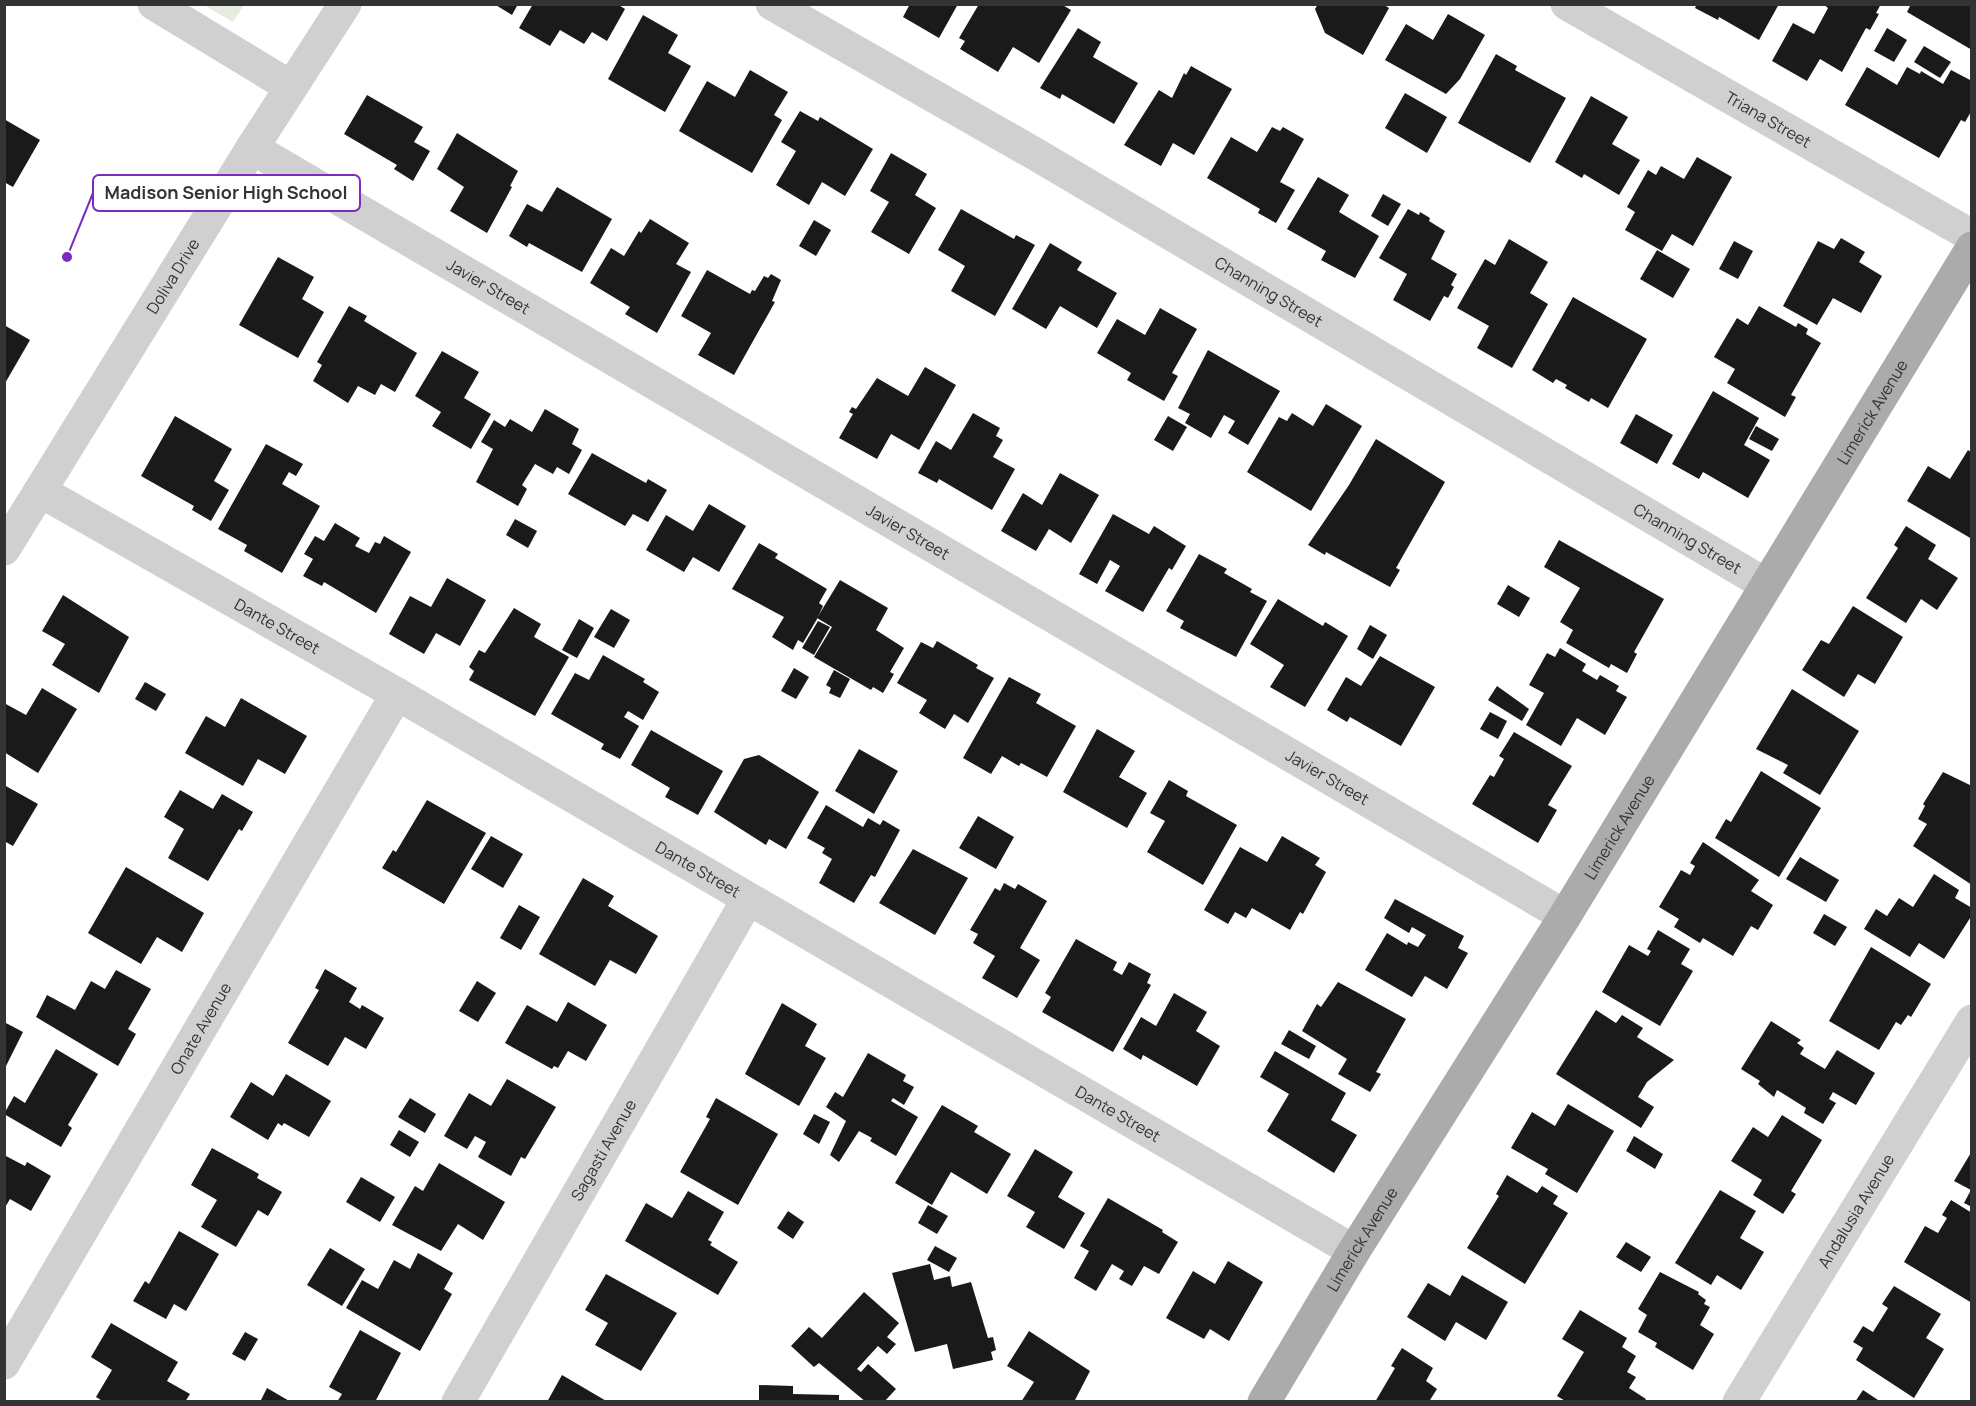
<svg xmlns="http://www.w3.org/2000/svg" width="1976" height="1406" viewBox="0 0 1976 1406" font-family="Manrope,sans-serif">
  <style>
    .green { fill: #e6ecdf }
    .building { fill: #1a1a1a }
    .lines { fill: none; stroke-linecap: round; stroke-linejoin: round }
    .minor { stroke: #d0d0d0; stroke-width: 33 }
    .major { stroke: #ababab; stroke-width: 33 }
    .labels { text-anchor: middle; dominant-baseline: central; stroke-width: 6; stroke-linejoin: round; paint-order: stroke }
    .street-label { font-size: 16px; fill: #333; stroke: #fff }
    .leader { fill: none; stroke: #7b2cbf; stroke-width: 2 }
    .callout-dot { fill: #7b2cbf; stroke: #fff; stroke-width: 2 }
    .callout { fill: #fff; stroke: #7b2cbf; stroke-width: 2 }
    .callout-label { font-size: 18px; text-anchor: middle; font-weight: bold; fill: #333 }
  </style>
  <rect width="100%" height="100%" fill="#fff"/>
  <polygon class="green" points="204,5 244,5 233,22"/>
  <g class="building">
    <polygon points="494,4 518,4 512,15"/>
    <polygon points="533,4 617,4 625,9 607,41 592,32 584,44 560,30 550,46 519,28"/>
    <polygon points="910,4 958,4 939,38 903,17"/>
    <polygon points="979,4 1061,4 1071,10 1039,63 1013,47 998,72 960,49 965,41 959,38"/>
    <polygon points="1318,4 1383,4 1389,8 1363,55 1325,33 1315,9"/>
    <polygon points="1697,4 1779,4 1759,40 1719,17 1718,20 1695,8"/>
    <polygon points="1823,4 1881,4 1876,13 1879,14 1870,30 1866,28 1842,72 1820,59 1807,81 1772,61 1793,23 1814,34 1828,8"/>
    <polygon points="1911,4 1972,4 1972,50 1907,12"/>
    <polygon points="1448,14 1485,35 1460,79 1446,94 1385,60 1406,24 1433,40"/>
    <polygon points="643,15 678,35 668,53 691,66 665,112 608,79"/>
    <polygon points="1078,28 1101,42 1093,57 1138,83 1114,124 1062,94 1060,99 1040,88"/>
    <polygon points="1887,28 1907,40 1894,62 1874,51"/>
    <polygon points="1924,46 1951,62 1940,78 1914,62"/>
    <polygon points="1496,54 1517,66 1515,70 1566,98 1530,163 1458,123"/>
    <polygon points="1191,66 1232,89 1194,155 1173,143 1161,166 1124,145 1159,90 1172,98 1184,73 1186,75"/>
    <polygon points="1867,67 1897,85 1907,67 1920,74 1921,71 1943,84 1951,70 1972,81 1972,110 1965,122 1961,120 1939,158 1845,105"/>
    <polygon points="750,70 788,92 774,115 782,120 752,173 679,131 707,81 735,97"/>
    <polygon points="1405,93 1447,117 1427,153 1385,128"/>
    <polygon points="367,95 423,127 414,142 430,151 413,181 394,169 397,165 344,134"/>
    <polygon points="1591,96 1628,117 1612,144 1640,160 1619,195 1584,174 1582,178 1555,162"/>
    <polygon points="800,111 818,121 820,117 873,149 845,196 822,182 809,205 776,185 796,151 781,142"/>
    <polygon points="4,119 40,140 13,187 4,182"/>
    <polygon points="1272,127 1280,131 1283,127 1304,139 1280,182 1295,190 1276,223 1258,213 1260,209 1207,178 1231,137 1257,152"/>
    <polygon points="457,133 518,171 510,186 512,187 487,233 450,211 464,187 437,169"/>
    <polygon points="891,153 927,174 915,195 936,208 909,254 871,232 889,202 870,191"/>
    <polygon points="1697,157 1732,177 1693,246 1672,234 1662,251 1625,230 1635,212 1627,207 1648,170 1656,175 1661,166 1684,179"/>
    <polygon points="1318,177 1349,195 1339,212 1379,236 1355,278 1321,260 1326,251 1287,229"/>
    <polygon points="557,187 612,219 582,272 529,243 527,247 509,236 527,204 542,212"/>
    <polygon points="1383,194 1401,204 1388,226 1371,216"/>
    <polygon points="961,209 1014,239 1016,235 1035,245 995,316 951,291 965,266 938,250"/>
    <polygon points="1408,209 1419,215 1420,212 1430,218 1429,221 1445,231 1431,259 1457,274 1451,285 1454,287 1448,298 1444,296 1430,321 1393,300 1407,274 1379,258"/>
    <polygon points="650,219 689,243 676,264 691,272 657,333 625,314 630,307 590,283 611,248 624,256 639,231 641,233"/>
    <polygon points="814,220 831,230 816,256 799,246"/>
    <polygon points="1841,238 1865,252 1859,262 1882,276 1861,313 1833,298 1817,325 1783,306 1818,241 1834,249"/>
    <polygon points="1509,239 1548,262 1530,293 1548,304 1512,368 1477,348 1489,326 1457,308 1485,259 1495,265"/>
    <polygon points="1734,241 1753,251 1738,279 1719,269"/>
    <polygon points="1050,243 1082,262 1077,270 1117,293 1097,328 1060,306 1046,329 1012,309"/>
    <polygon points="1657,250 1690,269 1673,298 1640,279"/>
    <polygon points="278,257 314,277 302,299 324,312 298,358 239,325"/>
    <polygon points="707,270 750,294 752,290 755,291 764,276 768,278 771,274 781,280 772,301 775,302 734,375 698,355 711,333 681,316"/>
    <polygon points="1573,297 1647,339 1608,408 1591,398 1589,402 1565,388 1567,385 1556,379 1553,383 1532,370"/>
    <polygon points="349,306 367,316 364,321 417,353 395,392 381,384 375,395 358,386 348,403 313,381 322,365 317,362"/>
    <polygon points="1759,306 1796,327 1798,323 1808,329 1806,334 1821,343 1791,395 1796,397 1785,417 1727,383 1735,369 1714,357 1737,318 1748,325"/>
    <polygon points="1160,308 1197,329 1172,373 1178,376 1164,401 1127,380 1131,373 1097,353 1117,319 1145,335"/>
    <polygon points="4,325 30,340 4,385"/>
    <polygon points="1208,350 1280,391 1248,445 1228,433 1235,421 1224,415 1211,438 1185,423 1190,414 1178,408"/>
    <polygon points="442,351 479,372 464,398 491,414 471,449 432,426 441,412 415,396"/>
    <polygon points="925,367 956,385 919,450 891,434 877,459 839,438 853,414 849,412 852,407 856,409 877,378 908,396"/>
    <polygon points="1713,391 1759,418 1744,445 1770,460 1748,498 1703,472 1699,479 1672,464"/>
    <polygon points="1326,404 1362,426 1311,511 1247,472 1279,417 1287,421 1292,413 1313,426"/>
    <polygon points="545,409 579,429 572,444 582,450 569,474 557,467 553,474 535,464 522,485 527,489 518,506 476,482 493,449 481,442 494,420 505,427 510,419 532,432"/>
    <polygon points="973,413 1000,428 996,436 1003,440 993,457 1015,469 992,510 939,479 937,483 918,473 936,441 951,450"/>
    <polygon points="1636,414 1673,435 1657,464 1620,443"/>
    <polygon points="175,416 232,449 214,481 229,490 211,521 192,510 194,506 141,476"/>
    <polygon points="1168,416 1187,427 1173,451 1154,440"/>
    <polygon points="1756,426 1779,439 1772,451 1749,439"/>
    <polygon points="1376,439 1445,482 1396,568 1400,570 1390,587 1326,552 1325,555 1308,545 1349,485"/>
    <polygon points="266,444 303,464 296,476 289,472 282,484 320,506 282,573 244,551 247,545 218,529"/>
    <polygon points="1968,450 1972,453 1972,539 1907,501 1928,466 1950,479"/>
    <polygon points="592,453 646,483 648,479 667,490 648,522 633,514 625,526 568,494"/>
    <polygon points="1060,473 1099,495 1071,543 1049,529 1036,551 1001,531 1023,493 1042,505"/>
    <polygon points="709,504 746,526 719,572 693,557 684,572 646,550 666,515 693,531"/>
    <polygon points="1113,514 1149,534 1154,526 1186,546 1172,570 1169,568 1143,612 1105,591 1120,566 1110,560 1097,584 1079,574"/>
    <polygon points="515,519 537,531 528,548 506,535"/>
    <polygon points="335,523 360,538 355,546 369,553 375,542 380,544 384,536 411,552 376,613 324,582 322,586 303,576 313,559 304,554 315,536 324,541"/>
    <polygon points="1906,526 1936,545 1928,559 1958,578 1937,610 1921,599 1906,623 1866,598 1898,548 1894,545"/>
    <polygon points="1559,540 1664,599 1634,652 1637,654 1627,673 1611,664 1609,668 1566,643 1573,630 1560,622 1580,588 1544,567"/>
    <polygon points="759,543 778,554 775,558 827,589 819,603 823,606 817,619 803,643 798,640 793,650 772,637 784,617 732,589"/>
    <polygon points="1199,554 1227,569 1224,573 1252,589 1250,592 1267,601 1236,657 1180,628 1184,621 1166,611"/>
    <polygon points="447,578 486,600 460,646 436,633 424,654 389,634 410,596 431,607"/>
    <polygon points="840,580 888,608 876,630 904,648 890,672 894,674 883,693 873,687 871,690 814,657 832,627 817,618"/>
    <polygon points="1508,585 1530,598 1519,617 1497,604"/>
    <polygon points="63,595 129,637 99,693 52,665 65,644 42,631"/>
    <polygon points="1278,599 1323,626 1325,622 1348,636 1305,707 1270,687 1284,665 1250,644"/>
    <polygon points="1853,606 1903,637 1875,684 1858,674 1844,697 1802,670 1821,640 1829,644"/>
    <polygon points="514,608 541,624 534,637 569,657 535,716 469,680 474,671 469,667 479,650 485,653"/>
    <polygon points="611,609 630,620 614,648 594,637"/>
    <polygon points="579,619 594,628 577,658 562,650"/>
    <polygon points="818,621 830,627 814,655 802,648"/>
    <polygon points="1370,625 1387,635 1373,659 1357,649"/>
    <polygon points="937,641 978,665 976,668 994,678 968,723 954,714 945,729 919,713 927,700 897,683 921,642 933,648"/>
    <polygon points="1560,648 1586,664 1582,671 1597,680 1600,675 1619,686 1616,691 1627,697 1605,735 1577,718 1561,746 1526,725 1544,693 1529,685 1547,653 1555,657"/>
    <polygon points="603,655 645,679 643,682 659,692 643,720 628,711 624,717 639,726 620,759 601,749 604,744 551,714 575,673 589,680"/>
    <polygon points="1380,656 1435,687 1401,746 1350,717 1347,722 1327,710 1346,677 1361,686"/>
    <polygon points="794,668 809,677 796,699 781,691"/>
    <polygon points="834,670 850,679 840,698 829,693 831,688 826,685"/>
    <polygon points="1009,677 1041,694 1036,703 1076,726 1047,777 1021,763 1019,766 1002,756 991,774 963,758"/>
    <polygon points="145,682 166,694 156,711 135,699"/>
    <polygon points="1497,686 1529,709 1522,721 1488,700"/>
    <polygon points="42,688 77,709 38,773 4,752 4,703 26,715"/>
    <polygon points="1792,689 1859,731 1820,795 1783,773 1788,765 1756,749"/>
    <polygon points="241,698 307,736 285,774 258,759 243,786 185,753 206,716 225,727"/>
    <polygon points="1490,712 1507,721 1498,739 1480,729"/>
    <polygon points="1097,729 1135,751 1119,777 1147,793 1127,828 1063,792"/>
    <polygon points="651,730 723,771 698,815 665,797 670,788 631,765"/>
    <polygon points="1514,732 1572,766 1548,805 1557,810 1538,843 1472,804 1490,775 1494,777 1504,759 1499,756"/>
    <polygon points="859,749 898,771 874,814 835,791"/>
    <polygon points="759,755 819,792 786,849 769,839 766,845 714,812 744,759"/>
    <polygon points="1761,771 1821,808 1779,877 1715,838 1726,819 1731,822"/>
    <polygon points="1943,772 1972,786 1972,885 1913,846 1927,824 1918,819 1925,806 1923,804"/>
    <polygon points="1169,780 1188,791 1186,796 1237,825 1203,885 1147,852 1165,821 1150,813"/>
    <polygon points="4,785 38,804 13,846 4,841"/>
    <polygon points="180,790 213,809 222,794 253,812 242,831 239,829 208,881 168,858 184,829 164,817"/>
    <polygon points="427,800 486,833 444,904 382,868 393,850 396,852"/>
    <polygon points="826,805 863,827 868,818 880,825 883,820 900,830 875,877 871,875 854,903 819,883 832,859 822,853 825,848 807,838"/>
    <polygon points="978,816 1014,837 996,869 959,848"/>
    <polygon points="491,836 523,854 503,888 471,869"/>
    <polygon points="1282,836 1320,858 1315,865 1326,872 1303,914 1300,912 1290,930 1252,908 1246,918 1235,912 1228,924 1204,910 1240,847 1267,862"/>
    <polygon points="1703,842 1759,880 1751,891 1773,905 1758,930 1751,926 1733,956 1703,938 1700,943 1674,927 1679,919 1659,907 1681,870 1690,875 1695,866 1690,863"/>
    <polygon points="913,849 968,878 935,935 879,903"/>
    <polygon points="1800,857 1839,880 1826,902 1786,879"/>
    <polygon points="126,867 204,913 182,952 157,937 141,964 88,933"/>
    <polygon points="1934,874 1959,890 1955,898 1972,908 1972,915 1944,959 1919,943 1910,957 1864,929 1876,909 1887,916 1899,898 1913,907"/>
    <polygon points="583,878 614,896 608,906 658,936 636,974 610,960 595,986 539,954"/>
    <polygon points="1004,883 1015,889 1018,884 1047,901 1020,948 1040,960 1017,998 982,978 995,956 973,943 978,934 970,930 995,888 1000,891"/>
    <polygon points="1395,899 1464,936 1458,948 1468,953 1447,989 1425,976 1412,997 1365,970 1387,933 1407,945 1408,942 1418,947 1426,935 1412,927 1409,933 1384,918"/>
    <polygon points="519,905 540,917 521,950 500,938"/>
    <polygon points="1824,914 1847,927 1835,946 1813,933"/>
    <polygon points="1658,930 1690,949 1681,964 1693,971 1660,1026 1602,992 1629,945 1648,956 1651,951 1647,949"/>
    <polygon points="1076,939 1117,962 1113,970 1122,975 1129,962 1151,974 1147,983 1151,985 1113,1052 1042,1012 1051,997 1045,993"/>
    <polygon points="1871,947 1931,984 1911,1017 1908,1015 1901,1025 1896,1022 1879,1050 1829,1021"/>
    <polygon points="325,969 357,988 349,1002 360,1009 362,1005 384,1018 366,1049 345,1037 328,1066 288,1043 319,990 315,988"/>
    <polygon points="116,970 151,989 128,1029 136,1034 118,1066 36,1017 47,995 75,1010 91,981 105,989"/>
    <polygon points="477,981 496,993 478,1022 459,1011"/>
    <polygon points="1338,982 1406,1019 1376,1072 1381,1074 1370,1092 1338,1074 1347,1059 1302,1031 1317,1004 1321,1007"/>
    <polygon points="1174,993 1207,1012 1196,1031 1220,1046 1197,1086 1143,1055 1141,1060 1123,1049 1141,1017 1156,1026"/>
    <polygon points="568,1002 607,1025 586,1061 568,1051 558,1068 554,1066 552,1069 505,1043 527,1005 557,1022"/>
    <polygon points="782,1003 817,1024 805,1046 826,1058 799,1106 745,1074"/>
    <polygon points="1596,1010 1616,1023 1622,1015 1643,1028 1637,1037 1674,1060 1647,1082 1638,1097 1654,1107 1641,1128 1556,1074"/>
    <polygon points="1771,1021 1801,1040 1797,1043 1804,1048 1800,1054 1825,1069 1837,1050 1875,1073 1856,1105 1833,1092 1829,1099 1836,1103 1823,1124 1804,1113 1806,1108 1777,1090 1774,1097 1758,1084 1760,1081 1741,1069"/>
    <polygon points="4,1022 23,1032 4,1070"/>
    <polygon points="1289,1030 1316,1046 1309,1059 1281,1044"/>
    <polygon points="56,1049 98,1074 68,1125 72,1128 61,1147 4,1114 14,1096 25,1103"/>
    <polygon points="1275,1051 1346,1093 1331,1120 1357,1135 1334,1173 1267,1131 1289,1094 1260,1077"/>
    <polygon points="868,1053 906,1075 903,1081 914,1087 904,1105 893,1098 891,1101 918,1117 896,1156 870,1141 872,1138 859,1131 839,1162 830,1155 846,1121 826,1107 835,1092 843,1097"/>
    <polygon points="286,1074 331,1101 309,1137 284,1123 282,1126 278,1123 268,1140 230,1117 251,1082 273,1096"/>
    <polygon points="507,1079 556,1107 525,1159 521,1157 511,1176 478,1157 486,1142 475,1136 467,1149 444,1136 469,1093 491,1106"/>
    <polygon points="410,1098 436,1114 425,1133 398,1117"/>
    <polygon points="716,1098 778,1134 738,1205 680,1172 710,1119 706,1117"/>
    <polygon points="1568,1104 1614,1131 1577,1193 1545,1174 1548,1169 1511,1148 1532,1112 1555,1126"/>
    <polygon points="942,1105 978,1126 974,1132 1011,1154 987,1194 951,1172 932,1205 895,1183"/>
    <polygon points="814,1114 830,1122 819,1144 803,1134"/>
    <polygon points="1782,1115 1822,1140 1791,1191 1796,1194 1783,1214 1753,1195 1762,1180 1731,1161 1753,1127 1768,1137"/>
    <polygon points="399,1130 419,1142 410,1157 390,1145"/>
    <polygon points="1634,1136 1663,1154 1655,1169 1626,1151"/>
    <polygon points="212,1148 259,1174 257,1178 282,1192 268,1216 258,1210 236,1247 201,1227 217,1200 191,1185"/>
    <polygon points="1035,1149 1073,1172 1058,1197 1085,1213 1064,1249 1026,1227 1035,1212 1007,1196"/>
    <polygon points="1972,1151 1972,1207 1964,1203 1971,1190 1954,1181"/>
    <polygon points="4,1155 25,1166 27,1162 51,1176 31,1211 10,1199 4,1209"/>
    <polygon points="439,1163 505,1202 483,1240 458,1224 441,1251 392,1225 415,1186 423,1191"/>
    <polygon points="1507,1175 1537,1193 1542,1186 1558,1196 1553,1204 1568,1213 1525,1284 1467,1248 1499,1196 1496,1194"/>
    <polygon points="361,1177 395,1197 380,1222 346,1202"/>
    <polygon points="1720,1190 1756,1211 1740,1238 1764,1252 1741,1290 1717,1275 1711,1285 1675,1263"/>
    <polygon points="688,1191 724,1212 708,1240 712,1242 710,1245 738,1262 718,1295 625,1241 646,1203 672,1218"/>
    <polygon points="1108,1198 1163,1230 1162,1232 1178,1242 1159,1274 1144,1266 1132,1286 1119,1279 1124,1271 1112,1264 1096,1291 1074,1278 1089,1251 1080,1246"/>
    <polygon points="1951,1200 1972,1213 1972,1303 1904,1262 1925,1226 1938,1233 1947,1218 1942,1215"/>
    <polygon points="928,1205 948,1216 937,1234 918,1223"/>
    <polygon points="788,1211 804,1222 793,1239 777,1228"/>
    <polygon points="179,1231 219,1254 186,1311 174,1304 166,1319 133,1301 145,1281 149,1284"/>
    <polygon points="1626,1242 1651,1257 1641,1272 1616,1257"/>
    <polygon points="935,1246 957,1258 949,1272 927,1260"/>
    <polygon points="330,1248 365,1269 342,1306 307,1285"/>
    <polygon points="418,1253 453,1273 444,1289 452,1294 420,1351 346,1308 362,1280 378,1289 394,1260 410,1269"/>
    <polygon points="1228,1261 1263,1282 1229,1341 1210,1329 1204,1339 1166,1318 1193,1271 1215,1284"/>
    <polygon points="930,1264 934,1280 950,1276 952,1287 971,1282 988,1338 993,1337 996,1350 991,1352 993,1360 953,1369 947,1344 915,1352 892,1273"/>
    <polygon points="1660,1272 1699,1292 1698,1294 1706,1300 1704,1304 1710,1307 1700,1325 1714,1334 1693,1370 1655,1347 1657,1343 1638,1332 1647,1315 1638,1309"/>
    <polygon points="606,1274 677,1313 641,1371 595,1345 608,1323 585,1310"/>
    <polygon points="1462,1275 1508,1302 1486,1340 1456,1322 1445,1341 1407,1317 1428,1283 1450,1296"/>
    <polygon points="1894,1286 1941,1314 1926,1338 1944,1349 1914,1398 1856,1360 1863,1348 1853,1342 1863,1326 1873,1332 1888,1308 1882,1304"/>
    <polygon points="864,1292 899,1323 887,1337 896,1344 887,1354 878,1346 857,1369 861,1372 868,1364 896,1389 884,1402 866,1402 819,1363 814,1367 791,1346 809,1327 822,1338"/>
    <polygon points="1580,1310 1627,1338 1622,1347 1636,1356 1627,1372 1636,1377 1629,1388 1646,1399 1644,1402 1567,1402 1557,1396 1584,1352 1562,1339"/>
    <polygon points="111,1323 178,1362 167,1381 190,1394 185,1402 104,1402 96,1397 112,1370 91,1357"/>
    <polygon points="360,1330 401,1353 375,1402 337,1402 342,1394 329,1387"/>
    <polygon points="1029,1331 1090,1371 1074,1402 1021,1402 1034,1382 1007,1366"/>
    <polygon points="245,1332 258,1339 245,1361 232,1354"/>
    <polygon points="1402,1348 1433,1368 1426,1381 1437,1389 1430,1400 1433,1402 1375,1402 1395,1368 1391,1366"/>
    <polygon points="562,1375 608,1402 547,1402"/>
    <polygon points="759,1385 793,1386 793,1394 839,1395 839,1402 759,1402"/>
    <polygon points="267,1388 291,1402 260,1402"/>
    <polygon points="1863,1390 1881,1402 1855,1402"/>
  </g>
  <g class="lines">
    <g class="minor">
      <polyline points="154,4 291,87"/>
      <path id="s1" d="M772,4l258,147 735,433"/>
      <path id="s2" d="M1567,4l405,232"/>
      <path id="s3" d="M252,148l1313,768"/>
      <path id="s4" d="M40,491l357,203 957,557"/>
      <path id="s5" d="M4,549l248,-401 93,-144"/>
      <path id="s6" d="M4,1363l393,-669"/>
      <path id="s7" d="M458,1402l290,-503"/>
      <path id="s8" d="M1739,1402l233,-381"/>
    </g>
    <path class="major" id="s9" d="M1264,1402l90,-151 211,-335 407,-668"/>
  </g>
  <g class="labels">
    <g class="street-label">
      <text stroke="none"><textPath href="#s2" startOffset="232">Triana Street</textPath></text>
      <text stroke="none"><textPath href="#s5" startOffset="321">Doliva Drive</textPath></text>
      <text stroke="none"><textPath href="#s3" startOffset="274">Javier Street</textPath></text>
      <text stroke="none"><textPath href="#s1" startOffset="574">Channing Street</textPath></text>
      <text stroke="none"><textPath href="#s9" startOffset="1162">Limerick Avenue</textPath></text>
      <text stroke="none"><textPath href="#s3" startOffset="760">Javier Street</textPath></text>
      <text stroke="none"><textPath href="#s1" startOffset="1060">Channing Street</textPath></text>
      <text stroke="none"><textPath href="#s4" startOffset="273">Dante Street</textPath></text>
      <text stroke="none"><textPath href="#s3" startOffset="1246">Javier Street</textPath></text>
      <text stroke="none"><textPath href="#s9" startOffset="676">Limerick Avenue</textPath></text>
      <text stroke="none"><textPath href="#s4" startOffset="759">Dante Street</textPath></text>
      <text stroke="none"><textPath href="#s6" startOffset="388">Onate Avenue</textPath></text>
      <text stroke="none"><textPath href="#s4" startOffset="1245">Dante Street</textPath></text>
      <text stroke="none"><textPath href="#s7" startOffset="291">Sagasti Avenue</textPath></text>
      <text stroke="none"><textPath href="#s8" startOffset="224">Andalusia Avenue</textPath></text>
      <text stroke="none"><textPath href="#s9" startOffset="190">Limerick Avenue</textPath></text>
    </g>
  </g>
  <path class="leader" d="M67 257L93 193"/>
  <circle class="callout-dot" cx="67" cy="257" r="6"/>
  <rect class="callout" x="93" y="175" width="267" height="36" rx="6"/>
  <g class="callout-label">
    <text x="226" y="199">Madison Senior High School</text>
  </g>
  <rect width="1976" height="1406" fill="none" stroke="#333333" stroke-width="12"/>
</svg>
